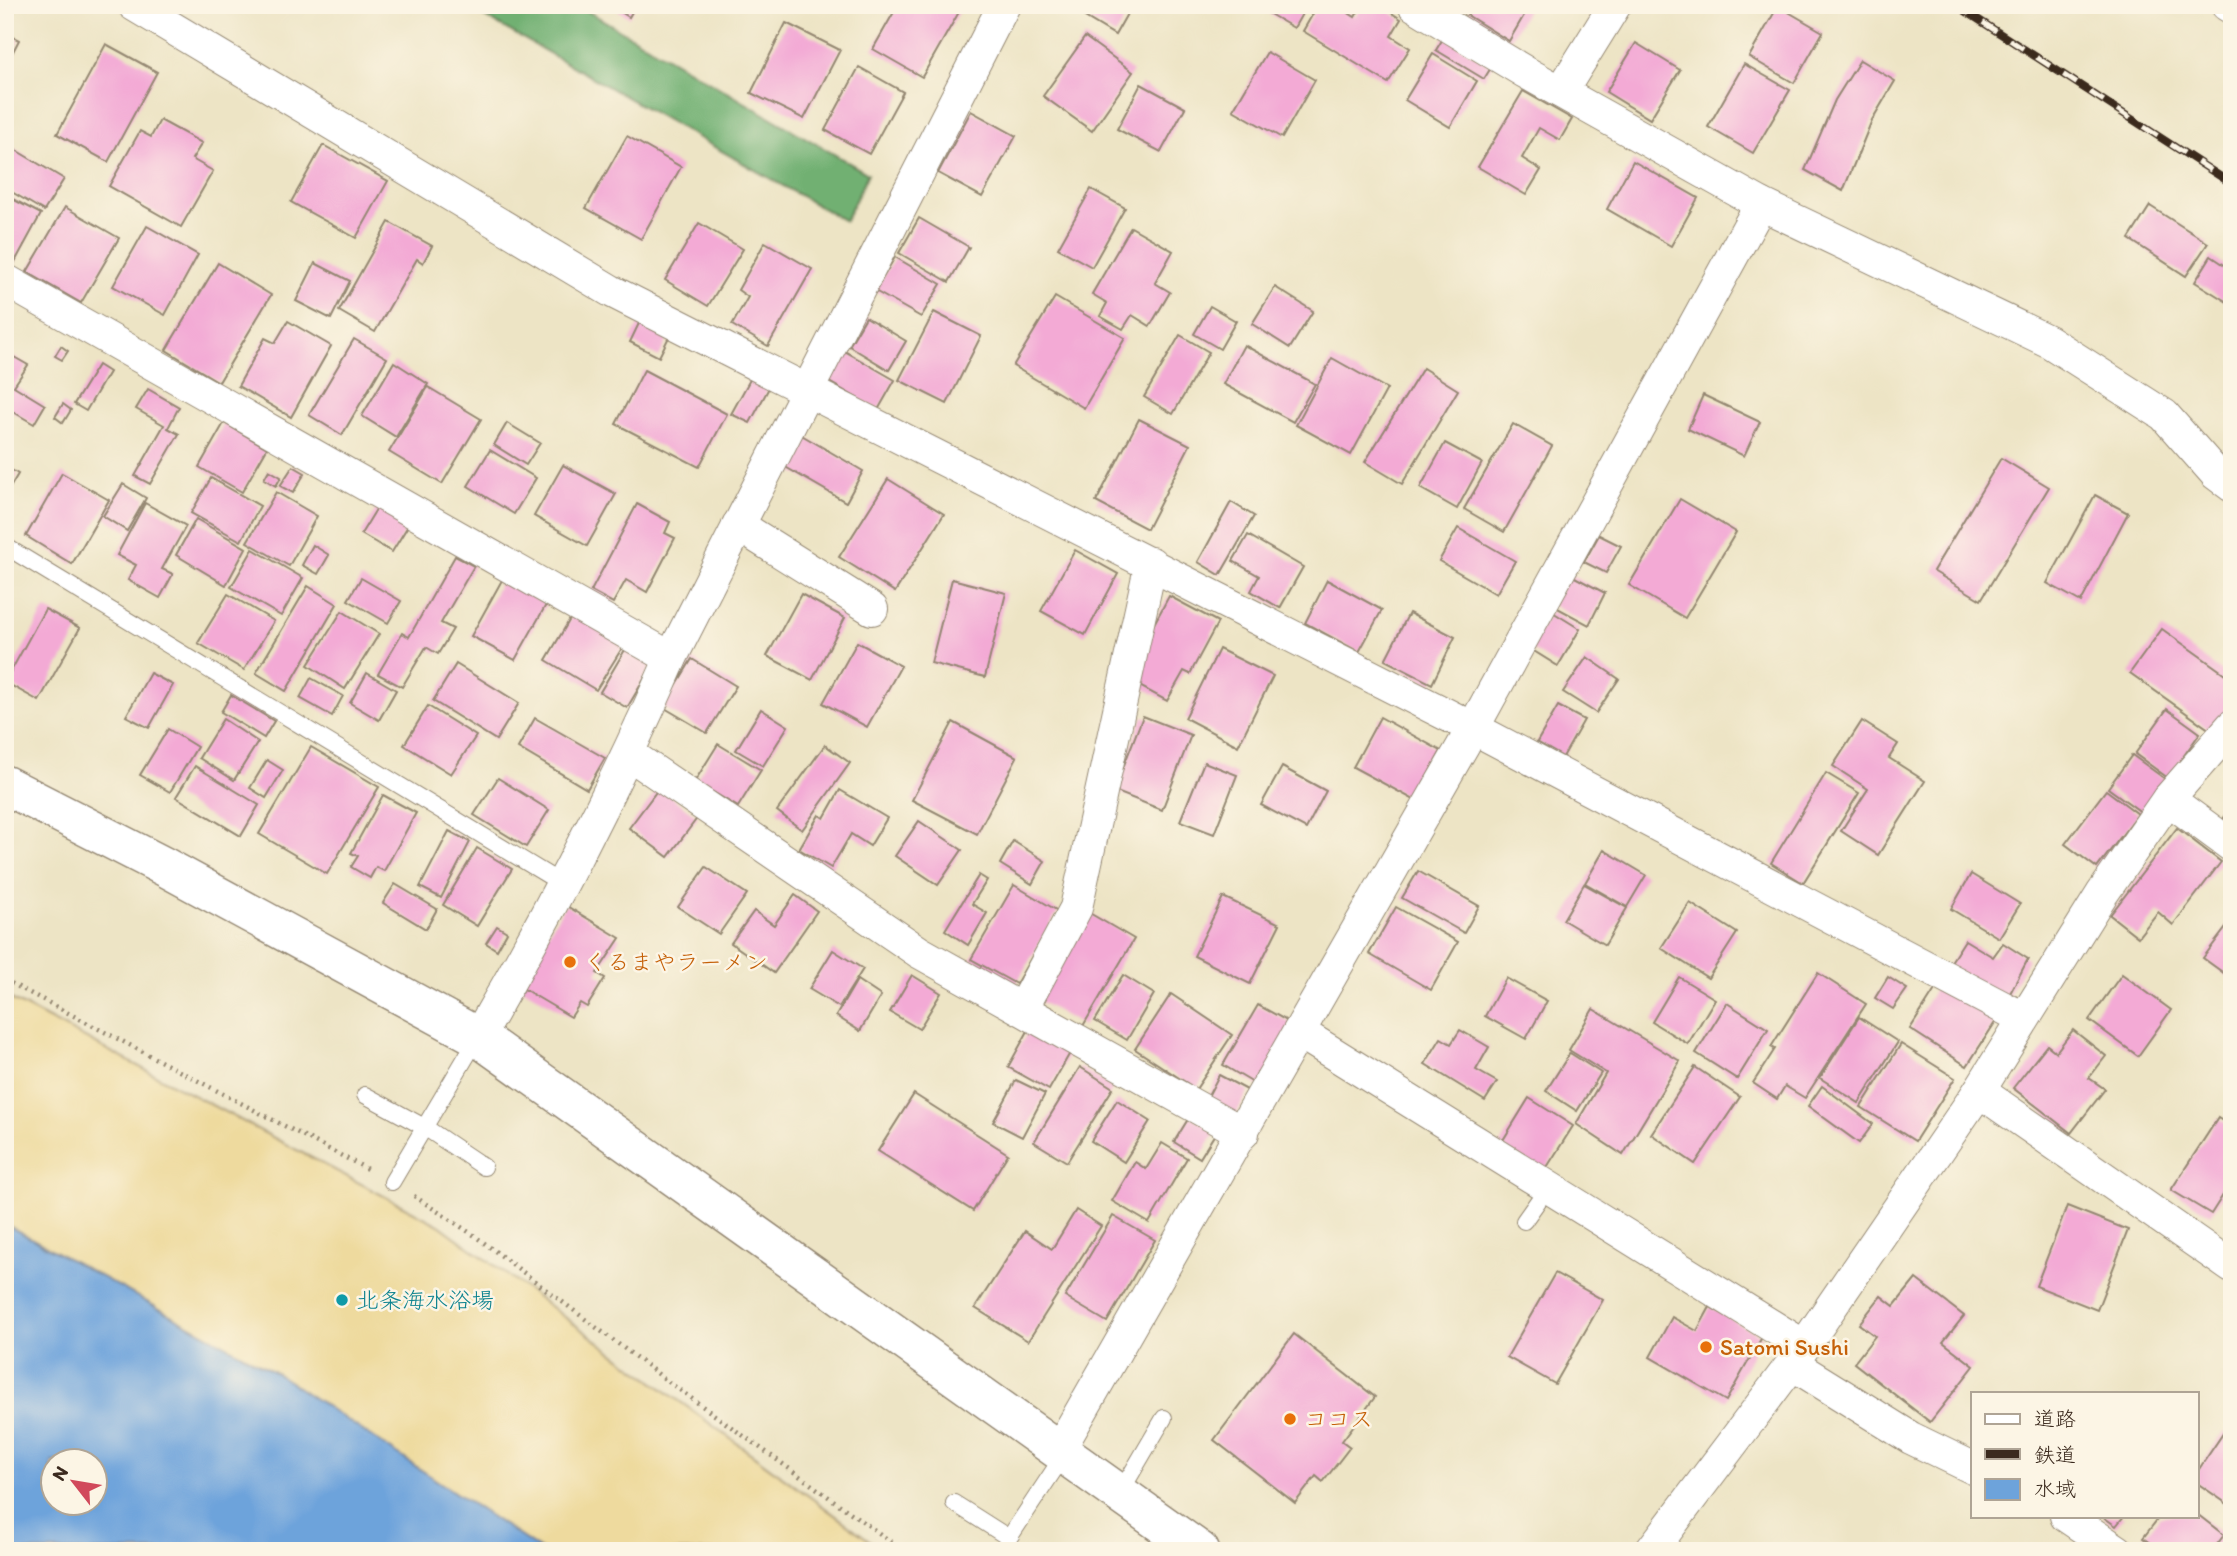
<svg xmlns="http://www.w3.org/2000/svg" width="2237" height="1556" viewBox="0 0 2237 1556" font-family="Itim,'Klee One',sans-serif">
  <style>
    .forest { fill: #71b072; stroke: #566d48; stroke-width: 2 }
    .sand { fill: #eeda9e; stroke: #94825e; stroke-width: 2 }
    .water { fill: #6da3db; stroke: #54667c; stroke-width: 2; fill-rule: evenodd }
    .building { fill: #f3aad5 }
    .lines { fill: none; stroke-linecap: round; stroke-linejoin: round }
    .service-casing { stroke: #948772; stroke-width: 18 }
    .minor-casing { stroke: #948772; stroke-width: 34 }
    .tertiary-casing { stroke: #948772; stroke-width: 41 }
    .path { stroke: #948772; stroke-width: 4.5; stroke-dasharray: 2 5; stroke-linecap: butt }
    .service { stroke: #fff; stroke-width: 16 }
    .minor { stroke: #fff; stroke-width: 32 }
    .tertiary { stroke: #fff; stroke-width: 38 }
    .rail-casing { stroke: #3b2a1e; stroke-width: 8 }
    .rail { stroke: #fcf5e5; stroke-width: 5; stroke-dasharray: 16; stroke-linecap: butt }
    .food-dot { fill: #e8710a; stroke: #fcf5e5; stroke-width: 2.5 }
    .culture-dot { fill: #0f9aa8; stroke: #fcf5e5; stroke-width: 2.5 }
    .labels { text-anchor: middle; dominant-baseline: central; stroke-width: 5; stroke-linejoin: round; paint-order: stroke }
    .food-label { font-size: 23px; fill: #c56008; stroke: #fcf5e5; text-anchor: start }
    .culture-label { font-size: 23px; fill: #0d838f; stroke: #fcf5e5; text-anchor: start }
  </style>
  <rect width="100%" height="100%" fill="#fcf5e5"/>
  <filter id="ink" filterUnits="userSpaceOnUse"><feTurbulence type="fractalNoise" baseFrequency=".0143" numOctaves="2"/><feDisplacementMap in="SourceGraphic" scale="14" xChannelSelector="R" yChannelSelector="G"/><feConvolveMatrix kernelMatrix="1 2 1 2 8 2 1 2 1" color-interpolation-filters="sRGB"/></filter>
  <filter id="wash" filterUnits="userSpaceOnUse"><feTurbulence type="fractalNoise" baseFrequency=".00686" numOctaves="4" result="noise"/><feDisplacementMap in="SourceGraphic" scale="28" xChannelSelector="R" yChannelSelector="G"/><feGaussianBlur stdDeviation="1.57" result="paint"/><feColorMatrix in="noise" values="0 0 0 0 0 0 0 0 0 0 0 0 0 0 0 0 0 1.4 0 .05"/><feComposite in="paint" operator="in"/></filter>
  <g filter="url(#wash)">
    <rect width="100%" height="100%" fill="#ede4c5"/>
    <polygon class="forest" points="464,5 577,5 868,174 845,221"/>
    <polygon class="sand" points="5,996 439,1225 884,1551 541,1551 278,1374 5,1224"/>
    <path class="water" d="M5,1224l273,150 264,177h-537zM52,1462h42v42h-42z"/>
    <g id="blocks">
      <g class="building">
        <polygon points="610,5 636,5 629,17"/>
        <polygon points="898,5 963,5 922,77 873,49"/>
        <polygon points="1065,5 1132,5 1115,35"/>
        <polygon points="1273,5 1307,5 1294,28 1268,13"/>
        <polygon points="1318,5 1336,5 1355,17 1362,5 1379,5 1401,19 1391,36 1410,48 1388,83 1303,31"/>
        <polygon points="1473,5 1530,5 1509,41 1467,15"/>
        <polygon points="1778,6 1823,32 1794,83 1749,57"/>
        <polygon points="786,23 840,50 804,119 751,93"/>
        <polygon points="5,33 19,40 5,67"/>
        <polygon points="1085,37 1133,72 1092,131 1043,96"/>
        <polygon points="1444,37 1492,66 1484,79 1436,50"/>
        <polygon points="1636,43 1680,70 1650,119 1606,92"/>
        <polygon points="106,44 157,72 108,162 57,134"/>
        <polygon points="1267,52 1315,80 1282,138 1233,110"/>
        <polygon points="1433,54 1477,81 1450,127 1405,100"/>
        <polygon points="1860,60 1895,81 1872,120 1843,191 1805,170 1835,100"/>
        <polygon points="1744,64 1790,90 1753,153 1708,127"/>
        <polygon points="859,67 903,92 869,154 825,130"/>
        <polygon points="1141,84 1185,108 1161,152 1117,129"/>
        <polygon points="1523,91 1572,119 1560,140 1539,128 1522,158 1541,170 1526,195 1478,167"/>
        <polygon points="971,111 1016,136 982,197 938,173"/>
        <polygon points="160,120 202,143 192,159 213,171 181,227 109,186 140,131 151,137"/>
        <polygon points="627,136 681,167 641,239 586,208"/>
        <polygon points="323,145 388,181 356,238 291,202"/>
        <polygon points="9,146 64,179 44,211 5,188 5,153"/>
        <polygon points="1633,161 1698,198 1671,246 1607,209"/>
        <polygon points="1091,189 1125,208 1092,267 1058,248"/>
        <polygon points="5,195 41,214 11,269 5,265"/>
        <polygon points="2150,206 2208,243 2186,276 2129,239"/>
        <polygon points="65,207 119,238 81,303 27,272"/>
        <polygon points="919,218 969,247 949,282 899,253"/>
        <polygon points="389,222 432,246 423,263 417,259 375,332 339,311"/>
        <polygon points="699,223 743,249 708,306 665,280"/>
        <polygon points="147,226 198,255 165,315 113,286"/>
        <polygon points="1131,227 1173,251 1155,283 1170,292 1150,326 1132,315 1123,329 1100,316 1107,303 1092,294"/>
        <polygon points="765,242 812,269 768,346 732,325 748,297 738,290"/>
        <polygon points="2211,256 2232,270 2232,305 2195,282"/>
        <polygon points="895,257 941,284 921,317 875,291"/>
        <polygon points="218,263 271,295 219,382 166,350"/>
        <polygon points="315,263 350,281 331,319 296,301"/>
        <polygon points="1275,287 1313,311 1290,348 1252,324"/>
        <polygon points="1055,297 1125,338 1084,408 1013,366"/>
        <polygon points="1210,306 1236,321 1220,349 1194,334"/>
        <polygon points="934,312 981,336 947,404 899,380"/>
        <polygon points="643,315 672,331 659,357 630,342"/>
        <polygon points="866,317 906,341 889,370 849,346"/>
        <polygon points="288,321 331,346 291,417 238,386 265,338 275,343"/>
        <polygon points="1180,335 1209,352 1173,414 1144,397"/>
        <polygon points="354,339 387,358 342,435 309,415"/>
        <polygon points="1244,345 1315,384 1293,422 1223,384"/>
        <polygon points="61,346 68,351 62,360 55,356"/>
        <polygon points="841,349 895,380 878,410 824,379"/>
        <polygon points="14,357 28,365 14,386 45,405 34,424 5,407 5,372"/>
        <polygon points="1332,358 1387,389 1351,455 1296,425"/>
        <polygon points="394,362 428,384 396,437 362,416"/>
        <polygon points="98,365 109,372 86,411 74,404"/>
        <polygon points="1423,368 1458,390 1402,484 1365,462"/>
        <polygon points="644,370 727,414 699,467 616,424"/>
        <polygon points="753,374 771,384 750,423 731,414"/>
        <polygon points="428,387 481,419 442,484 389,452"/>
        <polygon points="148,389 179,407 168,428 179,434 150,484 135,476 164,425 136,409"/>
        <polygon points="1703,395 1760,422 1744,456 1688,429"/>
        <polygon points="63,404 71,410 63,423 55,417"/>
        <polygon points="1139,419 1190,445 1147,529 1096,502"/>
        <polygon points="224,423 267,448 242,492 199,467"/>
        <polygon points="507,423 540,443 526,465 494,445"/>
        <polygon points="1513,424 1552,446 1504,532 1464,509"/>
        <polygon points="793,430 863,471 846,502 775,461"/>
        <polygon points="1445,443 1482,463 1457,509 1420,488"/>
        <polygon points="2232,446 2232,466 2223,460"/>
        <polygon points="490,450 536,478 514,514 468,486"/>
        <polygon points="2001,458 2049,487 1981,600 1933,571"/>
        <polygon points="563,465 616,494 587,546 534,516"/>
        <polygon points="5,466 18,474 5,496"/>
        <polygon points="293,466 305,473 293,493 280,486"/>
        <polygon points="269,470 281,477 276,486 264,479"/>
        <polygon points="62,473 109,500 72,564 26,536"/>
        <polygon points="211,478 260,506 241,541 191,513"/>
        <polygon points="888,479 944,514 895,592 839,557"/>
        <polygon points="123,484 146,498 127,531 103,516"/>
        <polygon points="276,492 317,516 289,566 247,542"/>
        <polygon points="2095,495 2128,513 2081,602 2047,583"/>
        <polygon points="1680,499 1736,532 1685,618 1629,585"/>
        <polygon points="1231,502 1254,516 1220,575 1198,562"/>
        <polygon points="145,503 186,526 162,569 173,574 160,598 128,580 136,565 117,555"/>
        <polygon points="637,504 670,522 665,533 675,538 647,592 626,580 613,603 591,591"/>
        <polygon points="378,506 409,524 392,552 361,534"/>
        <polygon points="196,519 246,548 226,585 176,555"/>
        <polygon points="1458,528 1515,561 1496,594 1439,561"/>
        <polygon points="1248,535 1303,567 1280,608 1251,591 1259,576 1233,561"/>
        <polygon points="1599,535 1621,546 1606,573 1584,562"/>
        <polygon points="313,545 329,555 318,574 302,565"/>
        <polygon points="253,549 303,578 281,616 231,587"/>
        <polygon points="1075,550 1118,574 1085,635 1041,611"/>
        <polygon points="455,556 474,566 441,623 453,629 438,654 426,647 402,687 378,674 402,633 409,637"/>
        <polygon points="1569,574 1605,593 1589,625 1552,605"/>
        <polygon points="361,578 401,601 388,623 348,600"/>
        <polygon points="952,579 1006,593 985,677 931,663"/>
        <polygon points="502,580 546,605 515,660 471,636"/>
        <polygon points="1327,580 1382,610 1359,652 1305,623"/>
        <polygon points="308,586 337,604 286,691 256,673"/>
        <polygon points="228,594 274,621 244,670 198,643"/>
        <polygon points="801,594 845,618 812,680 767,656"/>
        <polygon points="1169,596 1218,622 1190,674 1184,671 1167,701 1132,682 1140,650"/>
        <polygon points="45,609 80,628 39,701 5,682"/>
        <polygon points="342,611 379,634 345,689 308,665"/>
        <polygon points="1551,611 1580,629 1558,666 1529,648"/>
        <polygon points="1409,613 1455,637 1432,684 1385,660"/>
        <polygon points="573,614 624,645 596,690 546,660"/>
        <polygon points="2162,629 2232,679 2232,705 2213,732 2130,673"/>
        <polygon points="857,642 901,666 867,727 823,703"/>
        <polygon points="626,648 653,664 627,708 600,692"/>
        <polygon points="1219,649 1273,676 1238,746 1185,718"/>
        <polygon points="1587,657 1619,679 1596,713 1563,692"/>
        <polygon points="692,659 736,686 707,733 663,707"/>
        <polygon points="456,664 519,703 496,740 433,701"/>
        <polygon points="150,673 173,685 149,728 126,716"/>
        <polygon points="367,673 396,690 379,720 350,703"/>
        <polygon points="311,678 343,696 332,716 300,698"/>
        <polygon points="231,695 274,721 264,738 221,712"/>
        <polygon points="428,706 476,736 451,774 404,745"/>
        <polygon points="1558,706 1584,720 1563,757 1537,742"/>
        <polygon points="761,709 788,726 763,766 736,750"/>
        <polygon points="2167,709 2200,733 2168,778 2135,754"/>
        <polygon points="1143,716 1191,735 1162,810 1114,791"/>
        <polygon points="1380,717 1441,751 1414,800 1353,767"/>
        <polygon points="535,718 605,758 587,789 518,748"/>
        <polygon points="223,719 258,742 234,780 199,758"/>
        <polygon points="1862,721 1898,744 1889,758 1925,781 1878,855 1841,831 1868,789 1833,766"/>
        <polygon points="953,722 1017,757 977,834 912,800"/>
        <polygon points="168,729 197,747 170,792 140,775"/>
        <polygon points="718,744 761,770 738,807 695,781"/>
        <polygon points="825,745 850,763 802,830 777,811"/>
        <polygon points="311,747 379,787 327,874 259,834"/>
        <polygon points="2132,755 2165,779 2141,812 2108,788"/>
        <polygon points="267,760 283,770 266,798 250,788"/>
        <polygon points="1204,762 1237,775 1214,834 1180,821"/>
        <polygon points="195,766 259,805 241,836 176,797"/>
        <polygon points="1282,767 1326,791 1306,829 1261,805"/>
        <polygon points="1826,773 1859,793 1803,883 1771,863"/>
        <polygon points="498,778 549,810 526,847 474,815"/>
        <polygon points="659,788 698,817 668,857 629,828"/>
        <polygon points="840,790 887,818 870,846 851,834 831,868 799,849 819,815 824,818"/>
        <polygon points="2106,790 2138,814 2097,868 2065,844"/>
        <polygon points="383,795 416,813 384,871 376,867 370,878 351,867 358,856 351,853"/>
        <polygon points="2232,807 2232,832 2220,823"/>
        <polygon points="919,821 962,850 938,885 895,856"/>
        <polygon points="2177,828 2221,862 2173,925 2158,912 2138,937 2110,915"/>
        <polygon points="449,831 470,842 441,898 420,887"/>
        <polygon points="1013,841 1045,861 1032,884 1000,864"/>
        <polygon points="477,848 512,869 477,926 443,905"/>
        <polygon points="1604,850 1646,875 1627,907 1585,883"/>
        <polygon points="706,867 747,894 719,934 678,907"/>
        <polygon points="1418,871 1479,906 1464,933 1402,898"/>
        <polygon points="1971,874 2020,904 1999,938 1951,909"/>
        <polygon points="979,875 987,880 972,904 987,913 968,945 945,930"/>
        <polygon points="395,884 437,909 426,929 383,903"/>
        <polygon points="1584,884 1627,908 1605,945 1563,920"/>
        <polygon points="1014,885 1058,911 1016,984 971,959"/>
        <polygon points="795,895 817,911 774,973 731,943 754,911 774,925"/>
        <polygon points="1223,897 1280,924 1250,984 1194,956"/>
        <polygon points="1690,903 1737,933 1708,978 1661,948"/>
        <polygon points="565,905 620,938 597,973 605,978 587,1007 580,1003 571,1017 517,985"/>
        <polygon points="1396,907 1458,942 1431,990 1369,954"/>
        <polygon points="1086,911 1134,939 1083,1026 1036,999"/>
        <polygon points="2232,920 2232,979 2203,958"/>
        <polygon points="497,926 507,932 497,950 486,943"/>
        <polygon points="1965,940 1993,957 2003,943 2028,959 2006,1001 1949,965"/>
        <polygon points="833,950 863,969 839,1007 809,989"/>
        <polygon points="1818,973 1866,1004 1805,1098 1785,1086 1777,1099 1753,1083 1775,1049 1771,1047"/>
        <polygon points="2122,974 2171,1010 2138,1056 2089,1020"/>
        <polygon points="912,975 941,993 919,1029 890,1012"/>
        <polygon points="1123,975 1154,994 1127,1040 1095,1021"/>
        <polygon points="1679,977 1715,999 1688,1044 1652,1022"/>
        <polygon points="1888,977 1907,989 1893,1009 1875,998"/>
        <polygon points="1506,978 1547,1001 1526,1039 1485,1016"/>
        <polygon points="857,980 881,996 860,1031 836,1016"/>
        <polygon points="1938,985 1996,1021 1967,1066 1910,1029"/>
        <polygon points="1171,994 1232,1035 1196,1089 1135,1049"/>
        <polygon points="1727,1003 1768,1029 1737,1079 1696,1053"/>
        <polygon points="1258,1005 1296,1026 1260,1087 1223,1065"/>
        <polygon points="1593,1009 1680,1061 1623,1155 1576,1124 1606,1073 1569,1050"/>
        <polygon points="1859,1017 1898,1042 1859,1103 1820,1078"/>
        <polygon points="1033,1022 1074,1046 1049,1090 1008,1067"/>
        <polygon points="1460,1030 1489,1047 1476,1070 1497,1082 1485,1101 1425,1064 1441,1038 1451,1044"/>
        <polygon points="2073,1030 2106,1056 2089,1078 2105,1089 2071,1133 2013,1088 2047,1045 2056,1052"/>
        <polygon points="1901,1044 1955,1078 1915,1141 1861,1107"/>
        <polygon points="1570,1053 1601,1073 1577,1111 1546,1091"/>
        <polygon points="1080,1067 1113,1088 1067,1162 1034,1142"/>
        <polygon points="1695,1067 1740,1097 1695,1164 1651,1134"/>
        <polygon points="1219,1075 1249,1091 1235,1116 1206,1100"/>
        <polygon points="1016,1080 1045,1094 1022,1137 993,1122"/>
        <polygon points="1822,1086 1873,1124 1859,1143 1808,1106"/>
        <polygon points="914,1094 1008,1154 973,1211 878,1151"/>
        <polygon points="1529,1098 1573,1126 1544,1172 1500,1145"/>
        <polygon points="1117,1100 1150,1121 1124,1162 1091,1141"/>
        <polygon points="1190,1116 1216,1132 1200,1158 1174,1142"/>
        <polygon points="2218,1118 2232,1127 2232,1181 2211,1214 2171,1190"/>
        <polygon points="1162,1143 1187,1158 1149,1223 1112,1201 1135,1162 1146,1169"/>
        <polygon points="2067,1206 2128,1230 2097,1310 2036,1286"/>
        <polygon points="1076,1210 1101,1226 1028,1341 975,1308 1025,1231 1052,1249"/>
        <polygon points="1113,1216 1155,1240 1107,1322 1065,1297"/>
        <polygon points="1555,1273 1603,1300 1555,1384 1507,1357"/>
        <polygon points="1916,1279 1964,1316 1943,1342 1974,1366 1930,1422 1854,1363 1875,1336 1859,1324 1881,1296 1894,1306"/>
        <polygon points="1710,1307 1762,1337 1726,1401 1650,1357 1672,1317 1697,1331"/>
        <polygon points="1294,1334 1375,1397 1342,1441 1350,1447 1323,1482 1316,1476 1295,1503 1214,1440"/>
        <polygon points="2224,1432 2232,1438 2232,1507 2197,1483 2197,1472"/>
        <polygon points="2197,1514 2224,1535 2212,1551 2161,1551 2143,1538 2160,1516"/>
        <polygon points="2102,1516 2124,1516 2116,1526"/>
      </g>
    </g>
  </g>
  <g filter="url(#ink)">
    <use href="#blocks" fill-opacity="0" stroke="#948772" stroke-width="2"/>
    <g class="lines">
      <g class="service-casing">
        <g id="service">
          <polyline points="5,546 564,885"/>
          <polyline points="365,1095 426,1128 484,1167"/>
          <polyline points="392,1182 478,1037"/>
          <polyline points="1524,1221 1548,1187"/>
          <polyline points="1120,1493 1164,1418"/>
          <polyline points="954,1503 1009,1538 1064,1455"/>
        </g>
      </g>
      <g class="minor-casing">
        <g id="minor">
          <polyline points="134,5 611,291 1473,728 2023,1018"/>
          <polyline points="1414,5 1525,72 1761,204 2048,341 2164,415 2216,474 2232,486"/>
          <polyline points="2227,5 2232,8"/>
          <polyline points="1561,92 1615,5"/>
          <polyline points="5,280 671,658"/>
          <polyline points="738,525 872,609"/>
          <polyline points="629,754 919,952 1243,1133"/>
          <polyline points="2168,799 2232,846"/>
          <polyline points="1022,1009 1076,908 1151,563"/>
          <polyline points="1299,1032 1804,1346"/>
          <path d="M478,1037c71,-123 136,-248 193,-379l333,-653"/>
          <polyline points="1979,1091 2232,1267"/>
          <polyline points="1792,1364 1911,1438 1973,1468"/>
          <polyline points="1059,1450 1473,728 1761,204"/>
          <polyline points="2066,1516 2118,1551"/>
          <polyline points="1651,1551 1792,1364 1979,1091 2102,894 2168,799 2232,726"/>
        </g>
      </g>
      <g class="tertiary-casing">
        <polyline id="tertiary" points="5,785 165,867 478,1037 1200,1551"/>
      </g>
      <g class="path">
        <polyline points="5,980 367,1169"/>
        <polyline points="414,1196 475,1236 670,1383 904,1551"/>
      </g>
      <use href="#service" class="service"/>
      <use href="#minor" class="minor"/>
      <use href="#tertiary" class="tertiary"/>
      <g class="rail-casing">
        <polyline id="rail" points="1956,5 2232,184"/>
      </g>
      <use href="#rail" class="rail"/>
    </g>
  </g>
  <g class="food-dot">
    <circle cx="570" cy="962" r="7"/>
    <circle cx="1706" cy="1347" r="7"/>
    <circle cx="1290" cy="1419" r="7"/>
  </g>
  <circle class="culture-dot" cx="342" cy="1300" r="7"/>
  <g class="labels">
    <g class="food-label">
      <text x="584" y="962">くるまやラーメン</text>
      <text x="1720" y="1347">Satomi Sushi</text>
      <text x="1304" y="1419">ココス</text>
    </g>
    <g class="culture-label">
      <text x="356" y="1300">北条海水浴場</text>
    </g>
  </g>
  <rect width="2237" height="1556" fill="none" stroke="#fcf5e5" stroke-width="28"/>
  <rect x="1971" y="1392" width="228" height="126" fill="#fcf5e5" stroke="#afa495" stroke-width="2"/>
  <rect x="1985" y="1414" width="35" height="10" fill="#ffffff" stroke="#afa495" stroke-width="2"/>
  <text x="2034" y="1426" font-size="21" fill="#3b2a1e">道路</text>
  <rect x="1985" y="1449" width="35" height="10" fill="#3b2a1e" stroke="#afa495" stroke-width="2"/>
  <text x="2034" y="1462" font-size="21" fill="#3b2a1e">鉄道</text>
  <rect x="1985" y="1479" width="35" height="21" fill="#6da3db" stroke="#afa495" stroke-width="2"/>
  <text x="2034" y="1496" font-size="21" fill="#3b2a1e">水域</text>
  <g transform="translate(74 1482) rotate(301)"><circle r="33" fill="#fcf5e5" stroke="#afa495" stroke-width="2"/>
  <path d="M0-5L12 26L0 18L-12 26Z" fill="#d1495b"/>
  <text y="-10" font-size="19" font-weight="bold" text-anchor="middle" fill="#3b2a1e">N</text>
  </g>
</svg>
